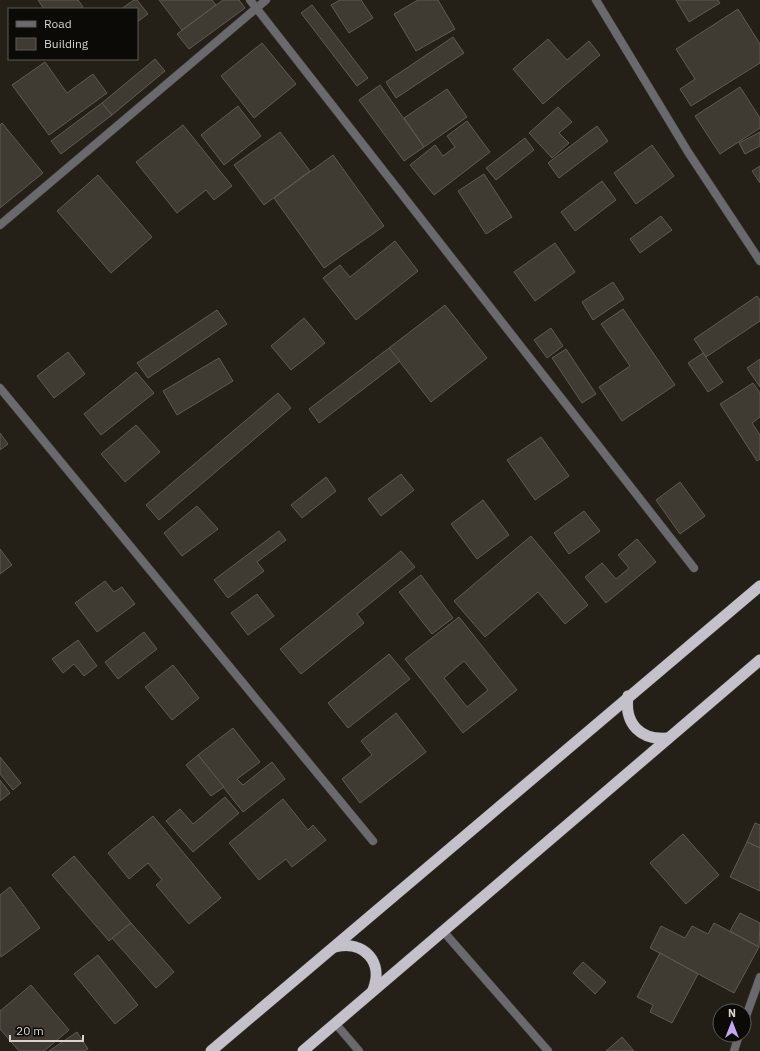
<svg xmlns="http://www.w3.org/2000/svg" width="760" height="1051" viewBox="0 0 760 1051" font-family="'IBM Plex Sans',sans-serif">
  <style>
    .building { fill: #3f3b33; stroke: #5f5b52; fill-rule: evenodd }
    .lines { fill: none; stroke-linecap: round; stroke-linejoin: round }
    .service-casing { stroke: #403d35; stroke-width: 9 }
    .minor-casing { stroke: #403d35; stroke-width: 9 }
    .trunk-casing { stroke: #403d35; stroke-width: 12 }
    .service { stroke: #6a696d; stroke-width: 8 }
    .minor { stroke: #6a696d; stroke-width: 8 }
    .trunk { stroke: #c4c1ca; stroke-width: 11 }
  </style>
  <rect width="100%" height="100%" fill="#242018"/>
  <g class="building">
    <polygon points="38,0 78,0 83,7 80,9 44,9"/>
    <polygon points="134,0 137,0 148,14 137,22 137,9 121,9"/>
    <polygon points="159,0 212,0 216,5 182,30"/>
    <polygon points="223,0 239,0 245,8 189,49 177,34"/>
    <polygon points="340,0 361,0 373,18 349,33 331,5"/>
    <polygon points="418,0 438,0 455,29 416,51 394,14"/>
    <polygon points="676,0 718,0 720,3 689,22"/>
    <polygon points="312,5 368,78 357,86 301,13"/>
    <polygon points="738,9 760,44 760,63 691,106 680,89 695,79 676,49"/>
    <polygon points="453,37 464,53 396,98 386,82"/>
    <polygon points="548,39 567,60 589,41 600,55 543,104 513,69"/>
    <polygon points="262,43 296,84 254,118 221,76"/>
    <polygon points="155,59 165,71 112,115 102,103"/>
    <polygon points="45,62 67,93 93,74 107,93 49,135 12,85"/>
    <polygon points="380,85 424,147 404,161 359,100"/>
    <polygon points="740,87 760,118 760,128 720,154 695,116"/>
    <polygon points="447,89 467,117 424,147 404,118"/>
    <polygon points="102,103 112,115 61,154 51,141"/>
    <polygon points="238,106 261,136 224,165 201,135"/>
    <polygon points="558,107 572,122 559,133 569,143 552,158 529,133"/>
    <polygon points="467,121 490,152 434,195 410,165 435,145 443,156 455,147 447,136"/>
    <polygon points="2,123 43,173 0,208 0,125"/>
    <polygon points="183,125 232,186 214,200 206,190 177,213 136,162"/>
    <polygon points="597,126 608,141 559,178 548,163"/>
    <polygon points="280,132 310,171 264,205 234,165"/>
    <polygon points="760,132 760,146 745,154 739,143"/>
    <polygon points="525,138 534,150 496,180 486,168"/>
    <polygon points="652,145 674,176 636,204 614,173"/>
    <polygon points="333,155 384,226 324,268 274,198"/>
    <polygon points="760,166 760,183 752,171"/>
    <polygon points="484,174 512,217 486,234 458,191"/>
    <polygon points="98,175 152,237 111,273 57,211"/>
    <polygon points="602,181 616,200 575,231 561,212"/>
    <polygon points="661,216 672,230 640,253 630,239"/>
    <polygon points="395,241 418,271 356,320 323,278 340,265 350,277"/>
    <polygon points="555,243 575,272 535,301 514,272"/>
    <polygon points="613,282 624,299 593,320 582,302"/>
    <polygon points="757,296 760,300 760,321 706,357 694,339"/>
    <polygon points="445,305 487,358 431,402 389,348"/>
    <polygon points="623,309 675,385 622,421 599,387 630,366 601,324"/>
    <polygon points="217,310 227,324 148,378 137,363"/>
    <polygon points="304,318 325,343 291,370 271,346"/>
    <polygon points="551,328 563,346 547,358 534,340"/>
    <polygon points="389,348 400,361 319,423 309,409"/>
    <polygon points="566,349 596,394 582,403 552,358"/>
    <polygon points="68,352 85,374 54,398 37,376"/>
    <polygon points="703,353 723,382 708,392 688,363"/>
    <polygon points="219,358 233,381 177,415 163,391"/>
    <polygon points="760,359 760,387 747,368"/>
    <polygon points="136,372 154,393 101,435 84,414"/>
    <polygon points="753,383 760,393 760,417 752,423 760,435 760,459 757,461 720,404"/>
    <polygon points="278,393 291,408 159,520 146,505"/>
    <polygon points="136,425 160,452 125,482 101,454"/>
    <polygon points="0,433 8,444 0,450"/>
    <polygon points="541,437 569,476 535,500 507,460"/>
    <polygon points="401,474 414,490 381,516 368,499"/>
    <polygon points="326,477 336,491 302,518 291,505"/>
    <polygon points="680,482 705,516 680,534 656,500"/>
    <polygon points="483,500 509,535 477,559 451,524"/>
    <polygon points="197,506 218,529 182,556 164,533"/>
    <polygon points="584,511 600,531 569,554 554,533"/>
    <polygon points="279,531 286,540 257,562 264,571 228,598 214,580"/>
    <polygon points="531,536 588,605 565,624 538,592 485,637 454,601"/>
    <polygon points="637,539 656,562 606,603 585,577 602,563 616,579 629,568 618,555"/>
    <polygon points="0,549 12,565 0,574"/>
    <polygon points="401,551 415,567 357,614 364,623 301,674 280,649"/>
    <polygon points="421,575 453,618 432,634 399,592"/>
    <polygon points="105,581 114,592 122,587 135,604 97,632 75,603"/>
    <polygon points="257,594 274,616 248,635 231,613"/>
    <path d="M459,617l58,73 -54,43 -58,-74zM464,661l24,29 -21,17 -23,-29z"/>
    <polygon points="144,632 157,649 118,679 105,662"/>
    <polygon points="78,640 97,666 84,676 74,664 63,673 52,659"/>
    <polygon points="389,654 410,679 348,728 328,703"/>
    <polygon points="173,665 199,698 172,720 145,687"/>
    <polygon points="396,713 426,752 360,803 342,779 372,755 361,741"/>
    <polygon points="233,728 260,762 237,779 243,785 272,762 285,779 243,812 198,755"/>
    <polygon points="198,755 224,787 211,796 186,765"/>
    <polygon points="0,757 21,783 13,790 0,774"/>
    <polygon points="0,780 10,793 0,801"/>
    <polygon points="225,797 239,813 193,852 166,821 180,809 193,824"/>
    <polygon points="283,799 308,830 313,825 326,840 292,867 286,859 259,880 229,843"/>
    <polygon points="153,816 221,898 189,924 156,885 162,880 148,863 129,879 108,853"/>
    <polygon points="755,823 760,825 760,848 747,842"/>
    <polygon points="683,834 719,875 686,904 650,863"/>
    <polygon points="747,842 760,848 760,891 730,877"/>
    <polygon points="74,856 131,923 109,941 52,875"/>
    <polygon points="10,887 40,928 1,957 0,955 0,895"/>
    <polygon points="740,913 760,923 759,947 730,931"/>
    <polygon points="131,923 174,972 156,988 112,938"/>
    <polygon points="714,923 759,947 734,993 650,948 661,926 685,938 692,926 708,934"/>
    <polygon points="660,953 698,974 672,1023 650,1012 653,1005 637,997"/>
    <polygon points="98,955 138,1005 115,1024 74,974"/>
    <polygon points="583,962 606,982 595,994 573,973"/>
    <polygon points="31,985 69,1030 44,1051 19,1051 0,1029 0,1011"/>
    <polygon points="77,1032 88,1049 85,1051 49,1051"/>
    <polygon points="622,1037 634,1051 606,1051"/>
  </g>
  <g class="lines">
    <g class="service-casing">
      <polyline id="service" points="443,931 548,1051"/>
    </g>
    <g class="minor-casing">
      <g id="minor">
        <polyline points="250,0 694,568"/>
        <polyline points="596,0 688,152 760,261"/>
        <polyline points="0,225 266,0"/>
        <polyline points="0,388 373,841"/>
        <polyline points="744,1022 760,977"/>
        <polyline points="335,1023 359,1051"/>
        <polyline points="734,1051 739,1035"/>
      </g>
    </g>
    <g class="trunk-casing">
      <g id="trunk">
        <path d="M628,696c-4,28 13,45 40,42"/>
        <path d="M335,947c29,-7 49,15 38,43"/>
        <polyline points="211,1051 760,586"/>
        <polyline points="303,1051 760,660"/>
      </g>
    </g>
    <use href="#service" class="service"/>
    <use href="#minor" class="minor"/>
    <use href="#trunk" class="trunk"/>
  </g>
  <rect x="8" y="8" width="130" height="52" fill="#0c0a07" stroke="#5d5b57"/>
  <rect x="16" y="21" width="20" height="6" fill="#6a696d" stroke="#5d5b57"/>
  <text x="44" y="28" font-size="12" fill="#d6d4ce">Road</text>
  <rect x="16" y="38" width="20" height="12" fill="#3f3b33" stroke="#5d5b57"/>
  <text x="44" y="48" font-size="12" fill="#d6d4ce">Building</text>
  <g transform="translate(732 1023)"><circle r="19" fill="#0c0a07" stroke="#5d5b57"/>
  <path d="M0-3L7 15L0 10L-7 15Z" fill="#c2a7f2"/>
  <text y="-6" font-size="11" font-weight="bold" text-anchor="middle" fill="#d6d4ce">N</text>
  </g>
  <path d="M10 1035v6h73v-6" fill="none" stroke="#d6d4ce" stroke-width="2"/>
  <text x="16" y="1035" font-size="12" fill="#d6d4ce" stroke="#0c0a07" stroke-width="3" paint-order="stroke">20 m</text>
</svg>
